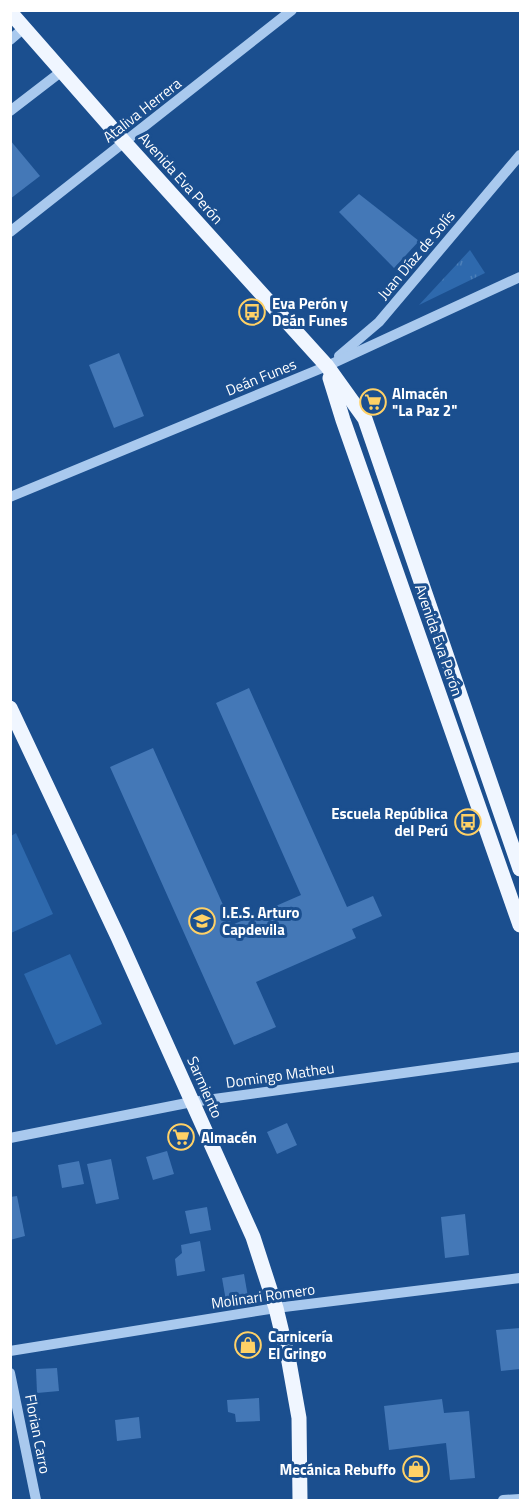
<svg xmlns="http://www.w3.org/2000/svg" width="531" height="1511" viewBox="0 0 531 1511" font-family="'Titillium Web',sans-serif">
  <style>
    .park { fill: url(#park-tufts) }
    .pitch { fill: #2e69ad }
    .building { fill: #4478b7 }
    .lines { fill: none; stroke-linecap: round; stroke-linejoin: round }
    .minor { stroke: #a9c9ee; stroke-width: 10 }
    .major { stroke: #f0f6ff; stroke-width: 15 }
    .labels { text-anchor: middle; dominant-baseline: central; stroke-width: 6; stroke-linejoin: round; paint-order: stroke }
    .street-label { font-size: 15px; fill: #fff; stroke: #1b4f8f }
    .poi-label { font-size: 15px; font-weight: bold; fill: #fff; stroke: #1b4f8f; text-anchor: start }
  </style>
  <defs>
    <pattern id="park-tufts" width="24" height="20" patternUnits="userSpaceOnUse" patternTransform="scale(1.5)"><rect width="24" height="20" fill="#2e69ad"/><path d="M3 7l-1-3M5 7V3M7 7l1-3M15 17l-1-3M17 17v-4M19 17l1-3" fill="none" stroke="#4d80b9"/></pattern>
  </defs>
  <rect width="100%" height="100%" fill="#1b4f8f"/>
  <polygon class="park" points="470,250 485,273 419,305"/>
  <g class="pitch">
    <polygon points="16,833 53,914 11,933 11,836"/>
    <polygon points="70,954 102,1024 56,1045 24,974"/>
  </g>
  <g class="building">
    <polygon points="10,140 40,176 10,199"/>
    <polygon points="359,194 419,241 394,268 339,212"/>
    <polygon points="119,353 144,416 114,428 89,365"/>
    <polygon points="249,688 347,907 373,896 382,916 352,929 356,938 256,982 276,1027 234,1045 110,767 153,748 232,925 301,895 216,703"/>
    <polygon points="287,1123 297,1145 277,1154 267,1132"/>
    <polygon points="167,1151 174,1174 153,1180 146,1157"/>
    <polygon points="111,1159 119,1199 96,1204 87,1164"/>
    <polygon points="79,1161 84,1184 62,1188 58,1165"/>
    <polygon points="17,1196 25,1236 10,1240 10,1197"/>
    <polygon points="207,1207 211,1230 190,1234 185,1211"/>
    <polygon points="465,1214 469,1255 445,1258 441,1217"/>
    <polygon points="200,1241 205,1271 177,1276 175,1259 182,1253 181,1245"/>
    <polygon points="244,1274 248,1297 226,1301 222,1278"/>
    <polygon points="520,1328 520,1369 501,1371 496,1330"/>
    <polygon points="57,1368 59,1391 37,1393 36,1369"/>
    <polygon points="259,1398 260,1421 236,1422 235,1414 228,1412 227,1400"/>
    <polygon points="442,1399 444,1413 469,1411 475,1478 450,1480 446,1443 389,1450 384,1406"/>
    <polygon points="139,1417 141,1438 117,1441 115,1420"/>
  </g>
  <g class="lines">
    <g class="minor">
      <polyline points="10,40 24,28"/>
      <polyline points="10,111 62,71"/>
      <polyline points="10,232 292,10"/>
      <polyline points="339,356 379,322 520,155"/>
      <polyline points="10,497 327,366 520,277"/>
      <polyline points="10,1138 192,1102 520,1057"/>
      <polyline points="10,1351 276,1308 520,1278"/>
      <polyline points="10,1373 36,1500"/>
      <polyline points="503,1500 520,1499"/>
    </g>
    <g class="major">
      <polyline points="10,12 125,143 327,366 365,419 520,869"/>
      <polyline points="330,378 343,420 520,925"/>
      <polyline points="10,708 118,937 253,1237 276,1308 289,1362 299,1418 300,1500"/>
    </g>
  </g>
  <defs>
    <g id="bus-ring" transform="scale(1.35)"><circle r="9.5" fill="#1b4f8f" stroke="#ffd166" stroke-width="1.5"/><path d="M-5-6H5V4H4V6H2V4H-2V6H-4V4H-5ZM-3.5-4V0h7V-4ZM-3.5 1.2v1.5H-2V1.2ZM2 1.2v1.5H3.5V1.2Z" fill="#ffd166"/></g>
    <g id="supermarket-ring" transform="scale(1.35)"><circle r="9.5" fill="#1b4f8f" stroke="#ffd166" stroke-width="1.5"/><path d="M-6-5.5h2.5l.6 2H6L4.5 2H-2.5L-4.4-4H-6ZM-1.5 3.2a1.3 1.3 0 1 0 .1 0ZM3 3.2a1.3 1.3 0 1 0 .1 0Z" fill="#ffd166"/></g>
    <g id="university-ring" transform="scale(1.35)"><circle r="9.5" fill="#1b4f8f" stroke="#ffd166" stroke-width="1.5"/><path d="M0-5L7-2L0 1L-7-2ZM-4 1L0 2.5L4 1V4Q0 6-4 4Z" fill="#ffd166"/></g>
    <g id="shop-ring" transform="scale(1.35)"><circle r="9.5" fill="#1b4f8f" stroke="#ffd166" stroke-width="1.5"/><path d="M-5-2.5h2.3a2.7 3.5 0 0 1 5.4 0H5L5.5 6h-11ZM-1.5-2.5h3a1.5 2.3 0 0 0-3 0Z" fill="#ffd166"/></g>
  </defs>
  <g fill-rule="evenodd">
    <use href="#bus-ring" x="252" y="312"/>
    <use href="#supermarket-ring" x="373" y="402"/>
    <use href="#bus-ring" x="468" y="822"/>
    <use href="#university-ring" x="202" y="921"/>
    <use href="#supermarket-ring" x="181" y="1137"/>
    <use href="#shop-ring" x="248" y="1345"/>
    <use href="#shop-ring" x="416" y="1469"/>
  </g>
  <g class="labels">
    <g class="street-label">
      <text transform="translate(142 110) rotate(-38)">Ataliva Herrera</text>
      <text transform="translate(181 178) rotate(48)">Avenida Eva Perón</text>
      <text transform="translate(416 255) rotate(-50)">Juan Díaz de Solís</text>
      <text transform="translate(261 377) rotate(-22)">Deán Funes</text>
      <text transform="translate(439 640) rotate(71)">Avenida Eva Perón</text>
      <text transform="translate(280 1075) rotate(-8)">Domingo Matheu</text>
      <text transform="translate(205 1087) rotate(66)">Sarmiento</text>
      <text transform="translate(263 1296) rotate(-8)">Molinari Romero</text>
      <text transform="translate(38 1434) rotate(79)">Florian Carro</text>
    </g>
    <g class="poi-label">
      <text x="272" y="303">Eva Perón y<tspan x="272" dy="17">Deán Funes</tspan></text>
      <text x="392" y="393">Almacén<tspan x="392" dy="17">"La Paz 2"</tspan></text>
      <text x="448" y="813" text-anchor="end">Escuela República<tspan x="448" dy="17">del Perú</tspan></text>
      <text x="222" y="912">I.E.S. Arturo<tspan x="222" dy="17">Capdevila</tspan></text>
      <text x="201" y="1137">Almacén</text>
      <text x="268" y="1336">Carnicería<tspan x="268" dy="17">El Gringo</tspan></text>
      <text x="396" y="1469" text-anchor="end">Mecánica Rebuffo</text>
    </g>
  </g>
  <rect width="531" height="1511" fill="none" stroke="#ffffff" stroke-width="24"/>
</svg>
